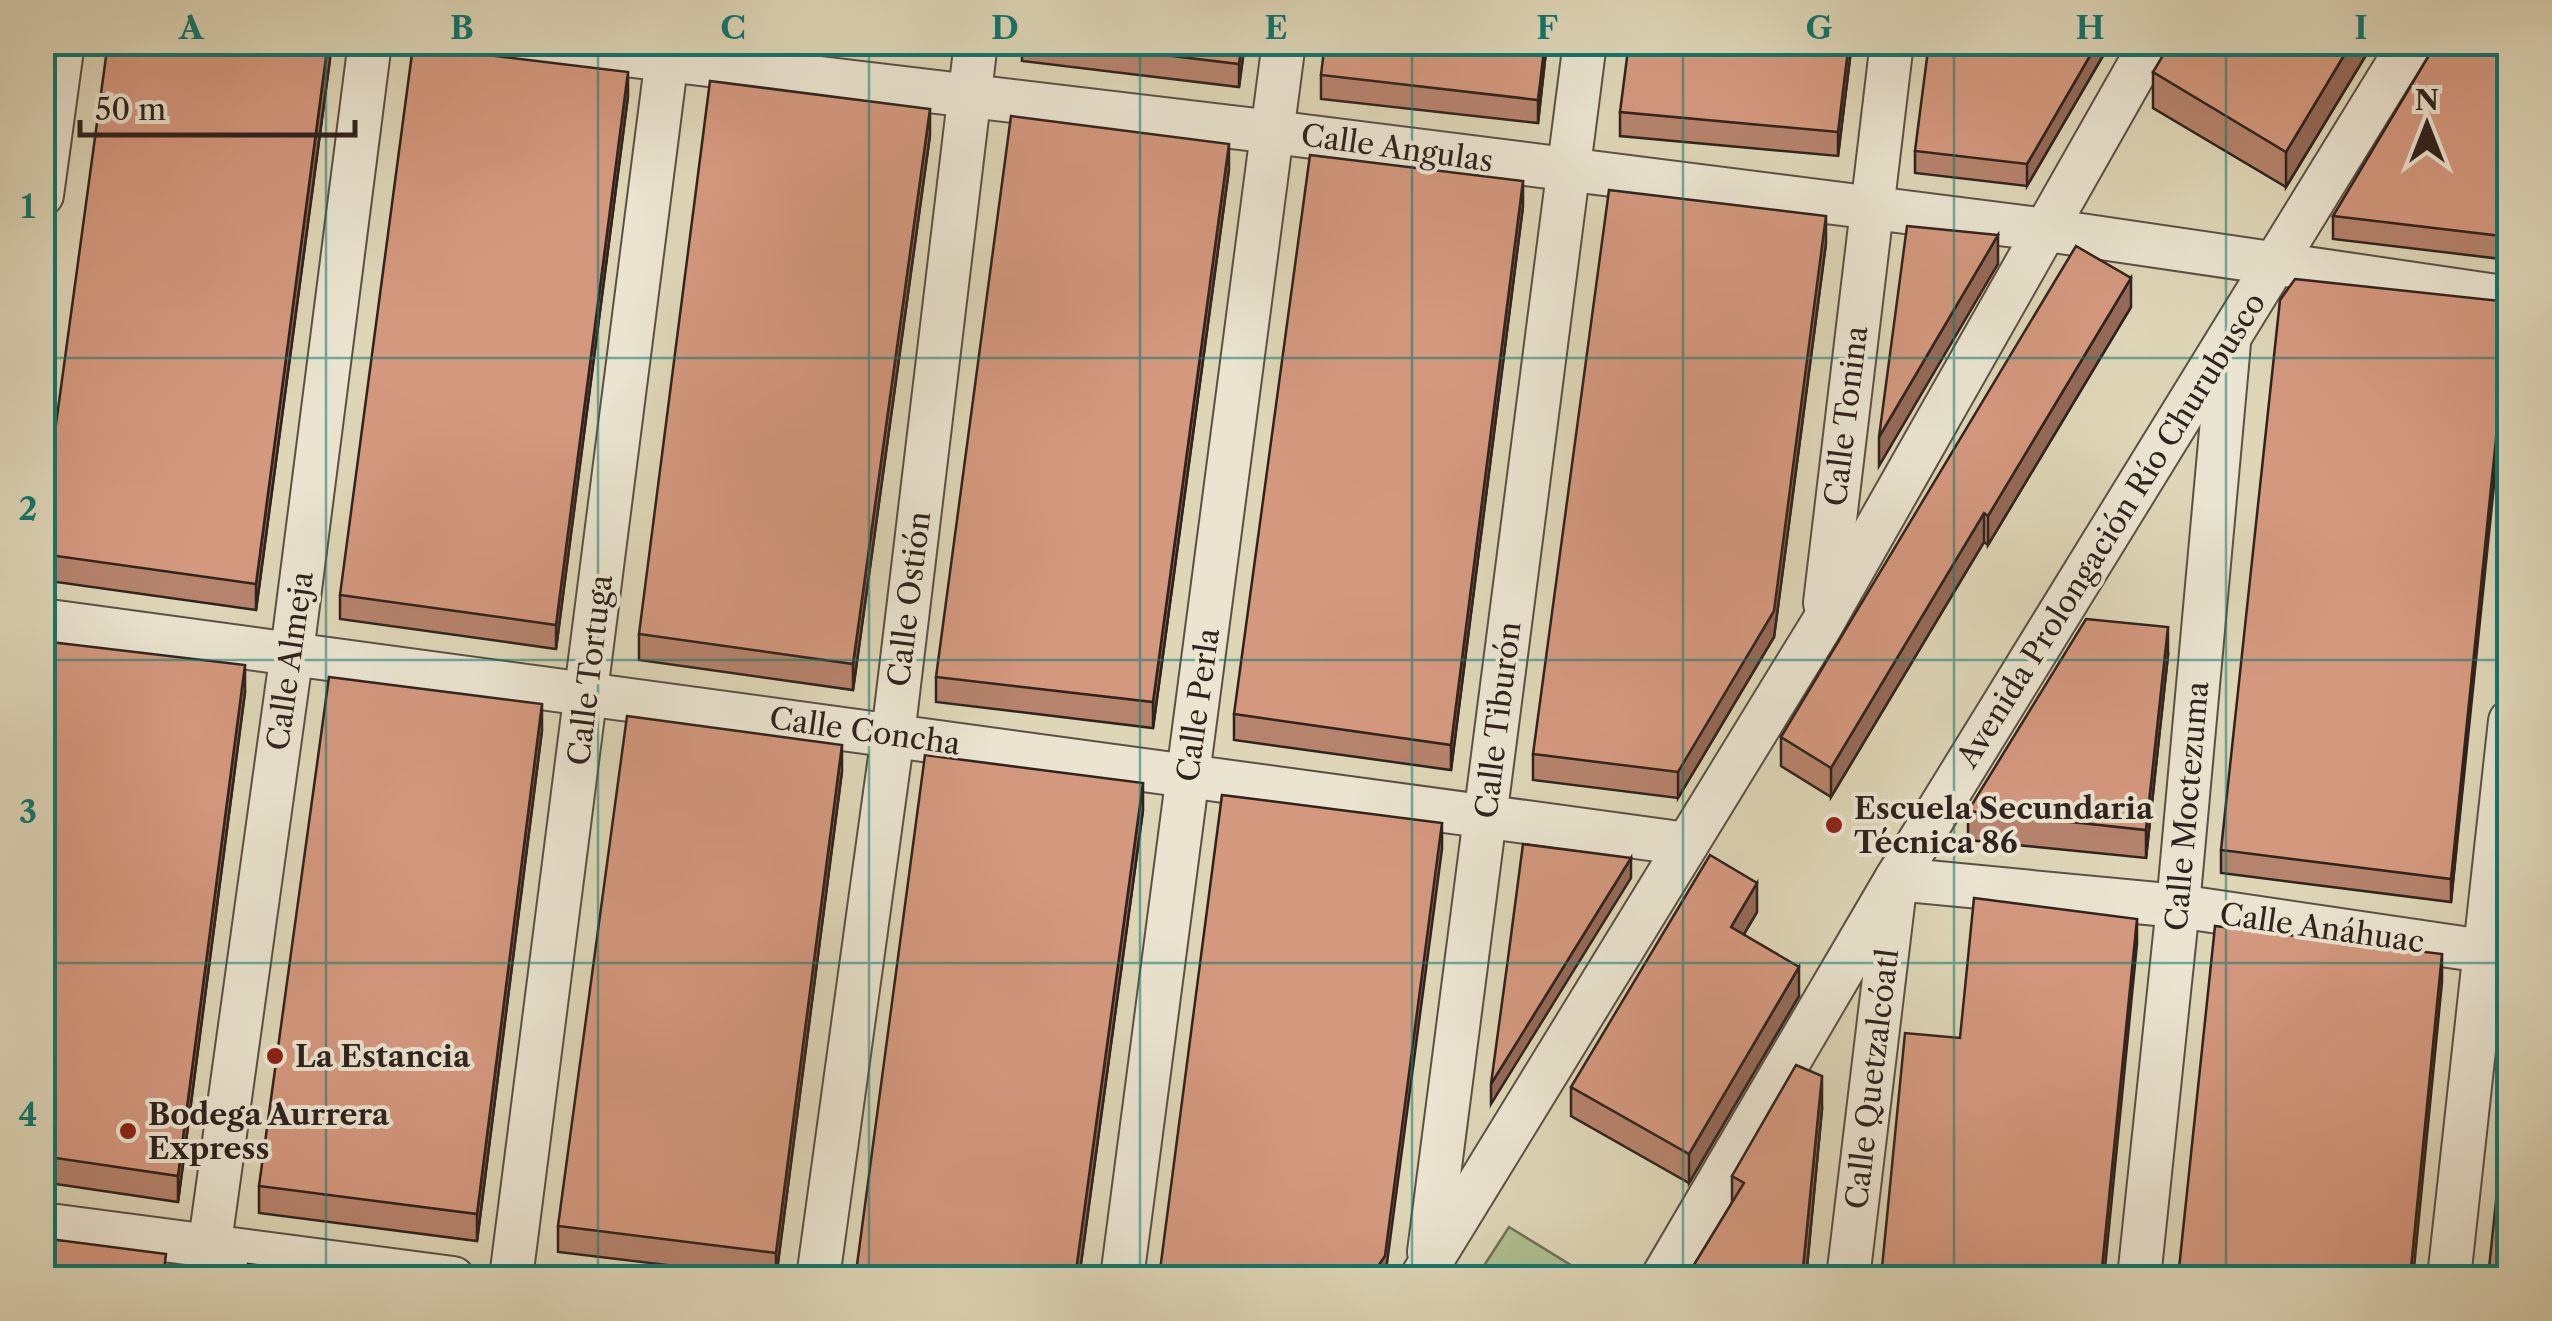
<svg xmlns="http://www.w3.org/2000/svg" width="2552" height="1321" viewBox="0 0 2552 1321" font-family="'Libre Caslon Text',serif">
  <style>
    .green { fill: #afbe90; stroke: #707057; stroke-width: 2.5 }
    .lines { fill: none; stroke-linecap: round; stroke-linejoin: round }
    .street-casing { stroke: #5c5044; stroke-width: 46 }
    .street { stroke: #eae4d0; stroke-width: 42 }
    .wall { fill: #b6836c; stroke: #30231e; stroke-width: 2.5 }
    .shaded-wall { fill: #946a58; stroke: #30231e; stroke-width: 2.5 }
    .building { fill: #d4987e; stroke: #30231e; stroke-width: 2.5 }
    .grid { fill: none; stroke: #0f766e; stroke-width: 2.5; stroke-opacity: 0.55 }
    .poi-dot { fill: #8f2418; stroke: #eae4d0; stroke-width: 4 }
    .labels { text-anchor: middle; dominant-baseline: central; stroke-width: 8; stroke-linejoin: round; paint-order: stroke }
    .street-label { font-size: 30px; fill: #30231e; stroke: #eae4d0 }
    .poi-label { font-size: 30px; font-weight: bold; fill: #30231e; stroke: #eae4d0; text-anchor: start }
    .neatline { fill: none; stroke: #0f766e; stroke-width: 4 }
    .grid-label { font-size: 32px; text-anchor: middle; font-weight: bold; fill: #0f766e }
  </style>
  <rect width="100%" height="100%" fill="#ded6b7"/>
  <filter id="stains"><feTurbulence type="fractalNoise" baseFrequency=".002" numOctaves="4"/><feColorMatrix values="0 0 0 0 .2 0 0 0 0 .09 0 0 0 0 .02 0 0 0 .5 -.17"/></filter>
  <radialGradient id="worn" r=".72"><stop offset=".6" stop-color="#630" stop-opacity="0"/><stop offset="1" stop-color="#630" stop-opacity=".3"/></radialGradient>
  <polygon class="green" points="1509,1227 1592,1278 1476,1278"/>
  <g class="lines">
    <g class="street-casing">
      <g id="street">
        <polyline points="516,42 1273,132 2047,230 2510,298"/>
        <polyline points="42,195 63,42"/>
        <polyline points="1825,603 1892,42"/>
        <polyline points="42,620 1687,844"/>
        <polyline points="42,1224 453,1278"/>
        <polyline points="1429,1252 1585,42"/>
        <polyline points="205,1278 292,652 370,42"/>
        <polyline points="511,1278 669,42"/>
        <polyline points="818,1278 893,735 976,42"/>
        <polyline points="1122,1278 1284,42"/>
        <polyline points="1421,1278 1822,624 2152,42"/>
        <polyline points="1662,1278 1896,879 2411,42"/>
        <polyline points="1848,1278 1896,879 2178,906 2510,955"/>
        <polyline points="2139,1278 2178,906 2229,343"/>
        <polyline points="2449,1278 2510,721"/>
      </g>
    </g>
    <use href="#street" class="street"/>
  </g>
  <g class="wall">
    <polygon points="330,42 330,59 256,610 42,580 42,527"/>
    <polygon points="861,42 939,42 938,52"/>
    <polygon points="1022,42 1245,42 1239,87 1022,61"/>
    <polygon points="1547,42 1538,123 1321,99 1321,75"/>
    <polygon points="1852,42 1838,156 1620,136 1620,112"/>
    <polygon points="2111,42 2027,186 1915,173 1915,151"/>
    <polygon points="2374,42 2286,187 2153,108 2153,72"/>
    <polygon points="2510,42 2510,260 2333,239 2333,216"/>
    <polygon points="628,96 556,649 340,619 340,595"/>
    <polygon points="930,135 853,690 639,660 639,634"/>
    <polygon points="1229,169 1153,728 936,702 936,677"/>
    <polygon points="1523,206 1451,770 1234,740 1234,714"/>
    <polygon points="1826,243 1774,637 1678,798 1533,780 1533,754"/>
    <polygon points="2510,302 2451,902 2221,873 2221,850"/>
    <polygon points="2131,307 1988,545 1984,542 1831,797 1781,766 1781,737"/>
    <polygon points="42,641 245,692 178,1202 42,1182"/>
    <polygon points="2168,655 2146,858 1968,840 1968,811"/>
    <polygon points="542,730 477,1241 259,1213 259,1186"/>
    <polygon points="842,771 776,1278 558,1252 558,1226"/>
    <polygon points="1143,810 1079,1278 857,1278 857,1265"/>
    <polygon points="1757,912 1744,934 1799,996 1689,1183 1571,1116 1571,1087"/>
    <polygon points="1822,1109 1806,1278 1686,1278 1732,1203 1732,1176"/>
  </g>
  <g class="shaded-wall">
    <polygon points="328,42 330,59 256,610 256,584"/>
    <polygon points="1242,42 1245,42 1239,87 1239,64"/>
    <polygon points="1545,42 1547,42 1538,123 1538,100"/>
    <polygon points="1849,42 1852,42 1838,156 1838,132"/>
    <polygon points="2098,42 2111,42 2027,186 2027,164"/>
    <polygon points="2352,42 2374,42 2286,187 2286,152"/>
    <polygon points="628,72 628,96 556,649 556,625"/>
    <polygon points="930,109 930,135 853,690 853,664"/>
    <polygon points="1229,144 1229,169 1153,728 1153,702"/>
    <polygon points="1523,181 1523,206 1451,770 1451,745"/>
    <polygon points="1826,216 1826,243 1774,637 1678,798 1678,772"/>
    <polygon points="1998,235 1998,264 1879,466 1879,437"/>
    <polygon points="2131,278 2131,307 1988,545 1988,516"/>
    <polygon points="2510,308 2510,330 2451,902 2451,879"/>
    <polygon points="1984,513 1984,542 1831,797 1831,768"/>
    <polygon points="2168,627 2168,655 2146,858 2146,830"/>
    <polygon points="245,665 245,692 178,1202 178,1176"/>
    <polygon points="542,704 542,730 477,1241 477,1214"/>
    <polygon points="842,745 842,771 776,1278 776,1253"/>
    <polygon points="1143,783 1143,810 1079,1278 1075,1278"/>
    <polygon points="1442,823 1442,849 1385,1278 1370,1278"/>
    <polygon points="1631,858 1631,878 1491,1104 1491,1084"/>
    <polygon points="1757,883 1757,912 1731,956 1731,927"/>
    <polygon points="2137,919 2137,944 2104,1278 2101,1278"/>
    <polygon points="2442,954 2442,982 2413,1278 2410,1278"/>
    <polygon points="1799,967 1799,996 1689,1183 1689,1154"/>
    <polygon points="1822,1076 1822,1109 1806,1278 1802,1278"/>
  </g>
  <g class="building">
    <polygon points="108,42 328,42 256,584 42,554 42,527"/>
    <polygon points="1057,42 1242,42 1239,64"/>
    <polygon points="1325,42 1545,42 1538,100 1321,75"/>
    <polygon points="1629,42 1849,42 1838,132 1620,112"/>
    <polygon points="1929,42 2098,42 2027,164 1915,151"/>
    <polygon points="2171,42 2352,42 2286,152 2153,72"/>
    <polygon points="2437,42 2510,42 2510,237 2333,216"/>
    <polygon points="413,46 628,72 556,625 340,595"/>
    <polygon points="710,81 930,109 853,664 639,634"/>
    <polygon points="1011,116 1229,144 1153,702 936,677"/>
    <polygon points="1310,155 1523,181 1451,745 1234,714"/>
    <polygon points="1609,190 1826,216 1774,611 1678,772 1533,754"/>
    <polygon points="1907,226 1998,235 1879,437"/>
    <polygon points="2076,246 2131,278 1988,516 1984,513 1831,768 1781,737"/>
    <polygon points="2295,279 2510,302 2451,879 2221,850 2280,300"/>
    <polygon points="2086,619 2168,627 2146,830 1968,811"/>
    <polygon points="42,641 245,665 178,1176 42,1156"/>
    <polygon points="329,677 542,704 477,1214 259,1186"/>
    <polygon points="627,716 842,745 776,1253 558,1226"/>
    <polygon points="925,755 1143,783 1075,1278 957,1278 857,1265"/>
    <polygon points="1222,795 1442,823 1385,1256 1370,1278 1159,1278"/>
    <polygon points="1523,844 1631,858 1491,1084 1509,951"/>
    <polygon points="1710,855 1757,883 1731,927 1799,967 1689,1154 1571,1087"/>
    <polygon points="1974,898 2137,919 2101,1278 1881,1278 1905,1033 1960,1038"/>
    <polygon points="2215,926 2442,954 2410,1278 2178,1278"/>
    <polygon points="1796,1065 1822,1076 1802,1278 1686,1278 1744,1183 1732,1176"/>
    <polygon points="2510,1067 2510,1278 2488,1278"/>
    <polygon points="42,1238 166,1254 163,1278 42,1278"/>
    <polygon points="248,1264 355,1278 246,1278"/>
  </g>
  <path class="grid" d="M326,42v1236M598,42v1236M869,42v1236M1140,42v1236M1412,42v1236M1683,42v1236M1954,42v1236M2226,42v1236M42,358h2468M42,660h2468M42,963h2468"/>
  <g class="poi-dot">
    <circle cx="1834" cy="825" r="10"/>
    <circle cx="275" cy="1056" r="10"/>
    <circle cx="128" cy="1131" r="10"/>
  </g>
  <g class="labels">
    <g class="street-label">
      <text transform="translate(1397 148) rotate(8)">Calle Angulas</text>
      <text transform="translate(1846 416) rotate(-83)">Calle Tonina</text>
      <text transform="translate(2111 530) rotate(-58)">Avenida Prolongación Río Churubusco</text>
      <text transform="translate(909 599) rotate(-83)">Calle Ostión</text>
      <text transform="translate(290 661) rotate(-82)">Calle Almeja</text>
      <text transform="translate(590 670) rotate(-83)">Calle Tortuga</text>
      <text transform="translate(1198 705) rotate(-82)">Calle Perla</text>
      <text transform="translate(1498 720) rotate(-83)">Calle Tiburón</text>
      <text transform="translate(865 731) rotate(8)">Calle Concha</text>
      <text transform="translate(2187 806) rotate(-85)">Calle Moctezuma</text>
      <text transform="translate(2322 928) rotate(8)">Calle Anáhuac</text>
      <text transform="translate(1872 1079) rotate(-83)">Calle Quetzalcóatl</text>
    </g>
    <g class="poi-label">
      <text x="1854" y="808">Escuela Secundaria<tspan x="1854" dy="34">Técnica 86</tspan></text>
      <text x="295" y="1056">La Estancia</text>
      <text x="148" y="1114">Bodega Aurrera<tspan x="148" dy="34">Express</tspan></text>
    </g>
  </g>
  <rect width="2552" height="1321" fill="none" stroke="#ded6b7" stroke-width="110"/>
  <g transform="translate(2427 125)" stroke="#eae4d0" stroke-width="8" paint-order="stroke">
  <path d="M0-8L18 38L0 25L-18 38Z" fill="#30231e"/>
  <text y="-15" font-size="28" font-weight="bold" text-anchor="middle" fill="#30231e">N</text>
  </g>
  <path d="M80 120v15h275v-15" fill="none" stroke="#30231e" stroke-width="5"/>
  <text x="95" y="120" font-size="30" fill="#30231e" stroke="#eae4d0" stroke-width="8" paint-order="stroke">50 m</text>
  <rect x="55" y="55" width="2442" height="1211" class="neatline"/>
  <g class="grid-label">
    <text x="191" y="39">A</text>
    <text x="462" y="39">B</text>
    <text x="733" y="39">C</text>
    <text x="1005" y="39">D</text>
    <text x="1276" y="39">E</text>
    <text x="1547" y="39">F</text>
    <text x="1819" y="39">G</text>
    <text x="2090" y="39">H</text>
    <text x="2361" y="39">I</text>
    <text x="28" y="218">1</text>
    <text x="28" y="520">2</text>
    <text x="28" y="823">3</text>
    <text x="28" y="1126">4</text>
  </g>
  <rect width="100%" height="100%" filter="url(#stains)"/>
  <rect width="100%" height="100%" fill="url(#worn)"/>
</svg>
